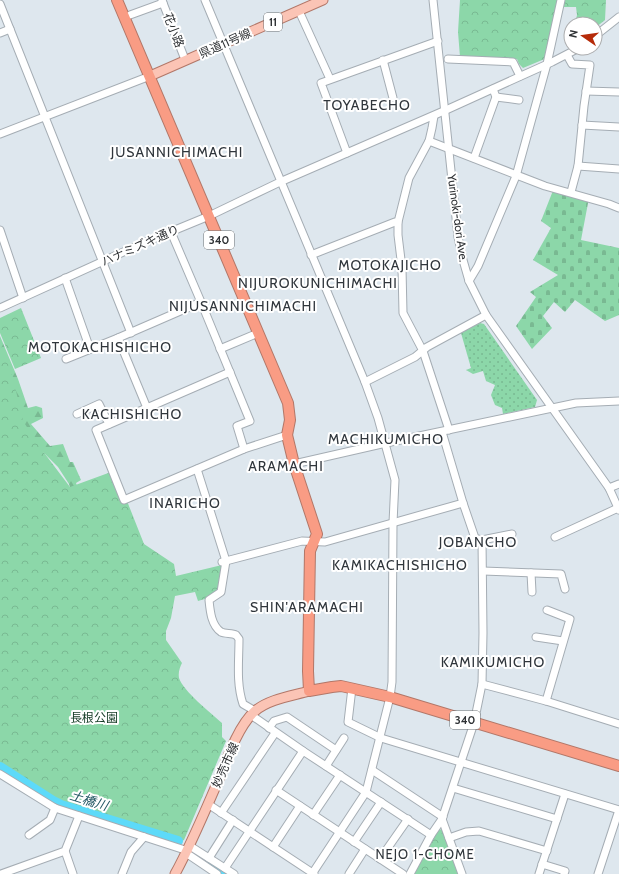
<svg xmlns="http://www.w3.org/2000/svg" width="619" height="874" viewBox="0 0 619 874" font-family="Cabin,'Noto Sans JP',sans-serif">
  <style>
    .grass { fill: url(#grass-dots) }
    .forest { fill: url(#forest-firs) }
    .cemetery { fill: url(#cemetery-stones) }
    .park { fill: url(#park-crowns) }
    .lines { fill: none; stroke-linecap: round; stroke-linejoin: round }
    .river { stroke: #5ddaf9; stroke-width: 10 }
    .minor-casing { stroke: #a5adb4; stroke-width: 9 }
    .major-casing { stroke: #b27768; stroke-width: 11 }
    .highway-casing { stroke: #b27768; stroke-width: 12 }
    .minor { stroke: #fff; stroke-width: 7 }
    .major { stroke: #fbc4b5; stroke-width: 9 }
    .highway { stroke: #f99c84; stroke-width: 10 }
    .labels { text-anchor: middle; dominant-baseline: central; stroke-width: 4; stroke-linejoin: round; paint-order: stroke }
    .shield { fill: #fff; stroke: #6d7072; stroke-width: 1 }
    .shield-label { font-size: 11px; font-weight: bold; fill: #2f3235 }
    .street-label { font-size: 12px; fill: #2f3235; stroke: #fff }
    .park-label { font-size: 12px; fill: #123923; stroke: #fff }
    .water-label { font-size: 13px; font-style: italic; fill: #205562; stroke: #fff }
    .neighbourhood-label { font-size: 13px; letter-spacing: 1px; fill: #30363c; stroke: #fff }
    .quarter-label { font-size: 14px; letter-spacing: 1px; fill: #30363c; stroke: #fff }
  </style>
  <defs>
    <pattern id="grass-dots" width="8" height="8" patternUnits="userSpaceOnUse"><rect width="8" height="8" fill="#8cd7a9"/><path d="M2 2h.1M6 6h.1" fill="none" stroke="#79b992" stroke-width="1.8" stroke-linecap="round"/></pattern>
    <pattern id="forest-firs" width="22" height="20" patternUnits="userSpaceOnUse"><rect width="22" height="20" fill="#8cd7a9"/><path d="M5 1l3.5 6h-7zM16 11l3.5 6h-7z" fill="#79b992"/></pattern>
    <pattern id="cemetery-stones" width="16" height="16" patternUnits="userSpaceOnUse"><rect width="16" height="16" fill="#8cd7a9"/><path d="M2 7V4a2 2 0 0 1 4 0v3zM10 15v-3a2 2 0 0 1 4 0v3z" fill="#79b992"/></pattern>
    <pattern id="park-crowns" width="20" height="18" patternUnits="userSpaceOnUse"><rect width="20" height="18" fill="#8cd7a9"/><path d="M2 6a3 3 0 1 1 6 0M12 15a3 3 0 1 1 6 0" fill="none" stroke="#79b992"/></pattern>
  </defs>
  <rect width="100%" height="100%" fill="#dee7ee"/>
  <polygon class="grass" points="480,323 484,324 537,400 535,407 503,414 502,408 495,405 491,395 495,385 486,381 483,371 473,374 466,370 471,368 461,333"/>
  <polygon class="forest" points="0,336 18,379 28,408 36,406 42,408 43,418 31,424 50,446 63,444 70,462 73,462 81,480 76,483 83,503 73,497 69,484 58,467 40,449 22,421 0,346"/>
  <polygon class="cemetery" points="554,188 589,198 581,240 619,248 619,315 605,321 575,300 565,312 554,302 543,316 552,328 532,349 516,326 536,297 530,292 558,275 533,260 551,228 541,221"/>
  <g class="park">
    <polygon points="460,0 559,0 547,58 523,68 519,64 517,59 460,57 458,32"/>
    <polygon points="563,0 606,0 605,20 595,28 595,24 575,24 577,15 576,7 562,7"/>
    <polygon points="21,308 41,358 15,369 0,333 0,318"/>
    <path d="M0,343l13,35 10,43 19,29 28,37 41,-15 16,29 17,43 30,20 2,12 46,-11 1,2 -3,24 -12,7 -10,3 -3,-9 -20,4 -4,22 -5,13v9l16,23c-2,4 -4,9 -3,15 4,13 32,35 43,45v14l4,4 -42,99 -4,2 -37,-12 -2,1 -89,-28 -52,-33z"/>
    <polygon points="439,829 442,830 458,874 413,874"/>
  </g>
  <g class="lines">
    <g class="river">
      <polyline points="0,767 53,801 61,805 178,841"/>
      <polyline points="212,865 225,874"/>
    </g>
    <g class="minor-casing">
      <g id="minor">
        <polyline points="205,0 365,382 378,418 395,480 393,523 392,682 390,697 366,792 312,874"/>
        <polyline points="433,0 458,237 463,260 469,281 486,315 609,488 619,510"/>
        <polyline points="163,3 184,57"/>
        <polyline points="0,4 131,333"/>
        <polyline points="299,11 330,79"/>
        <polyline points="130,15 163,3 162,0"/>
        <polyline points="0,33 10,29"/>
        <polyline points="595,36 619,17"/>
        <polyline points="567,55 572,64 590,65 584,106 578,166 571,192"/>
        <polyline points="448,59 513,62 520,76"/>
        <polyline points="383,60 393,98"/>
        <polyline points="586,91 619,92"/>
        <polyline points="496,97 519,100"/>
        <polyline points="434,116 432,128 429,141 409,178 398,222 398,235 402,268 403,313 423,351 449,430"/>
        <polyline points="582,125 619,127"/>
        <polyline points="0,134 150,76"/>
        <polyline points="429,141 545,186 609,204 619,208"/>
        <polyline points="347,153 321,83 438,41"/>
        <polyline points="474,158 496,97 493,89"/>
        <polyline points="578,166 619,169"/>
        <polyline points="0,230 23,298"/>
        <polyline points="171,232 201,302 250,421 237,426 244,449"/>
        <polyline points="311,255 395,222 398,222"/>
        <polyline points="65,278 90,349"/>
        <polyline points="469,281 478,266 516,176 547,64 561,0"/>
        <polyline points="0,308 141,244 209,216 280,182 446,110 552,62 579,48"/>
        <polyline points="118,338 147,408"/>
        <polyline points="220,349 258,333"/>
        <polyline points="66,359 118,338 201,302"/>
        <polyline points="230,372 96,430 124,500 244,449 287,435"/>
        <polyline points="365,382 415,357 427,347 486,315"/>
        <polyline points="77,414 99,404 109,424"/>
        <polyline points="294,464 386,443 576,403 619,401"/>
        <path d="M197,469l29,92 -5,31 -12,8c1,10 2,25 12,32 4,2 11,1 15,3l3,4c0,22 -3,44 4,65l12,7"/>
        <polyline points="609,488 619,484"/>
        <polyline points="555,537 618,508"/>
        <polyline points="482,540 512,534"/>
        <polyline points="222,562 302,541 325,542 463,503"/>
        <polyline points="483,571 561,574 565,589"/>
        <polyline points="531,573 532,592"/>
        <polyline points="536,637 563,641"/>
        <polyline points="482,684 546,701 619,724"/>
        <polyline points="352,688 348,722 381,738 619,810 598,874"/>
        <polyline points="546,701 570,619 547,610"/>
        <polyline points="251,715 303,751 431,835"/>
        <polyline points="269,728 274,721 287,717 336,750"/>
        <polyline points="326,766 344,738"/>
        <polyline points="372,770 443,817"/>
        <polyline points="0,774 55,808 188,851"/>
        <polyline points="453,788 557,819"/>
        <polyline points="276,790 403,874"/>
        <polyline points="208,804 314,874"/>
        <polyline points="221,813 275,733"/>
        <polyline points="313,815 340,775"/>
        <polyline points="442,819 462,874"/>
        <polyline points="29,835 50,820 55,808"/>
        <polyline points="449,838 466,832 479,831 547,851"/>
        <polyline points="354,842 381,802"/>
        <polyline points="190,846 234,874"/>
        <polyline points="273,847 300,806"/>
        <polyline points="65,851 73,874"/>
        <polyline points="186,853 217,874"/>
        <polyline points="209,858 233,820"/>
        <polyline points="380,859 408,819"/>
        <polyline points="542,864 565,871 564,874"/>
        <polyline points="225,868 303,751"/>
        <polyline points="1,874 65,851 79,816"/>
        <polyline points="122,874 131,852 144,837"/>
        <polyline points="349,874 365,849"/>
        <polyline points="410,874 431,835 442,819 474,723 482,684 483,633 482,540 475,538 463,503 442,432"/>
        <polyline points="539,874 565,794"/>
      </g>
    </g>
    <g class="major-casing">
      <g id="major">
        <polyline points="150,76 323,0"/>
        <path d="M175,874c18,-33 32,-68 47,-102 7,-19 18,-48 33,-61 14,-12 37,-15 54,-20"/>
      </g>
    </g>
    <g class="highway-casing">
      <polyline id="highway" points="117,0 288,403 290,420 287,435 294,464 317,534 310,551 308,671 309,691 332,687 341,686 390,697 619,766"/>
    </g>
    <use href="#minor" class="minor"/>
    <use href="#major" class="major"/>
    <use href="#highway" class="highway"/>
  </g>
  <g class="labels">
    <g class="shield">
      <rect x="264" y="13" width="18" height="18" rx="3"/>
      <rect x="204" y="231" width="30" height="18" rx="3"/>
      <rect x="450" y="711" width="30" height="18" rx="3"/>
    </g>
    <g class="shield-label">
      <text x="273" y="22">11</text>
      <text x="219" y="240">340</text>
      <text x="465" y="720">340</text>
    </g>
    <g class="street-label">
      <text transform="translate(174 30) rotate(69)">花小路</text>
      <text transform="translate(225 43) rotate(-24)">県道11号線</text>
      <text transform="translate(458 218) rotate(82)">Yurinoki-dori Ave.</text>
      <text transform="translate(140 245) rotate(-24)">ハナミズキ通り</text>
      <text transform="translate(225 765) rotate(-66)">妙売市線</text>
    </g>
    <g class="park-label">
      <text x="94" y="717">長根公園</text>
    </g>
    <g class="water-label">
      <text transform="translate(89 800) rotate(17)">土橋川</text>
    </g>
    <g class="neighbourhood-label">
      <text x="425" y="854">NEJO 1-CHOME</text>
    </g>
    <g class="quarter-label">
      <text x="367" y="105">TOYABECHO</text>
      <text x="177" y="152">JUSANNICHIMACHI</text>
      <text x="390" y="265">MOTOKAJICHO</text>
      <text x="318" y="283">NIJUROKUNICHIMACHI</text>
      <text x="243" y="306">NIJUSANNICHIMACHI</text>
      <text x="100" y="347">MOTOKACHISHICHO</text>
      <text x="132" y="414">KACHISHICHO</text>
      <text x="386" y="439">MACHIKUMICHO</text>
      <text x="286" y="466">ARAMACHI</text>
      <text x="185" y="503">INARICHO</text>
      <text x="478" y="542">JOBANCHO</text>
      <text x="400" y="565">KAMIKACHISHICHO</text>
      <text x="307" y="607">SHIN'ARAMACHI</text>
      <text x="493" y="662">KAMIKUMICHO</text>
    </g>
  </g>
  <g transform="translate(583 36) rotate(283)"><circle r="19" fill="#ffffff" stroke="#acadae"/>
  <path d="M0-3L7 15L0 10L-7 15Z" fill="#b62b09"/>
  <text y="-6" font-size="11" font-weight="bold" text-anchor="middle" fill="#2f3235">N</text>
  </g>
</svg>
